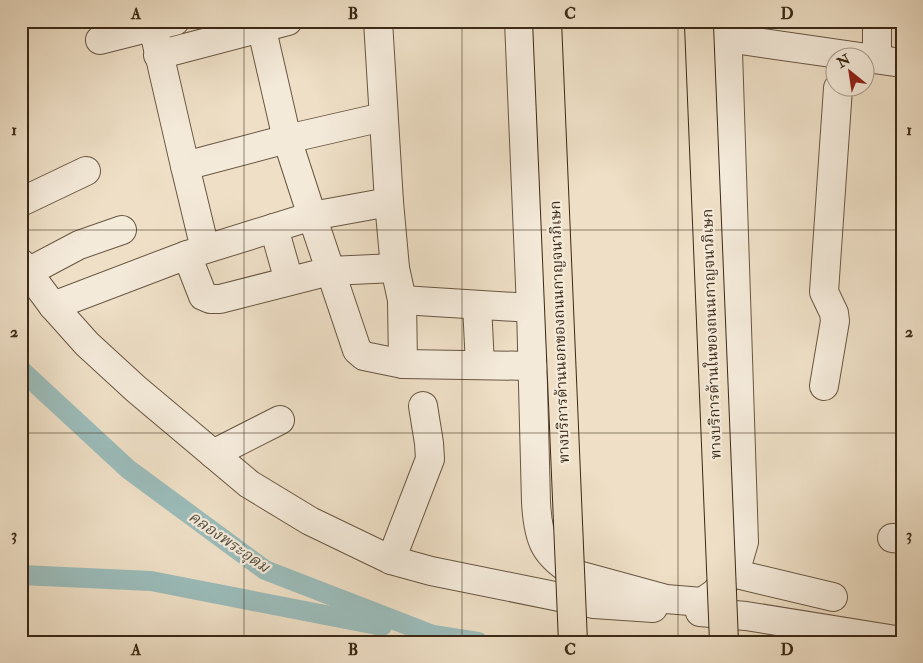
<svg xmlns="http://www.w3.org/2000/svg" width="923" height="663" viewBox="0 0 923 663" font-family="'IM FELL Double Pica','Noto Serif Thai',serif">
  <style>
    .lines { fill: none; stroke-linecap: round; stroke-linejoin: round }
    .canal { stroke: #9bbcba; stroke-width: 20 }
    .minor-casing { stroke: #685642; stroke-width: 30 }
    .minor { stroke: #f4eada; stroke-width: 28 }
    .major-bridge-casing { stroke: #3b2916; stroke-width: 30; stroke-linecap: butt }
    .major-bridge { stroke: #eedfc6; stroke-width: 28 }
    .grid { fill: none; stroke: #3b2916; stroke-width: 1; stroke-opacity: 0.55 }
    .labels { text-anchor: middle; dominant-baseline: central; stroke-width: 4.5; stroke-linejoin: round; paint-order: stroke }
    .street-label { font-size: 15px; fill: #3b2916; stroke: #f4eada }
    .water-label { font-size: 16px; font-style: italic; fill: #534e3f; stroke: #f4eada }
    .neatline { fill: none; stroke: #3b2916; stroke-width: 2 }
    .grid-label { font-size: 16px; text-anchor: middle; font-weight: bold; fill: #3b2916 }
  </style>
  <rect width="100%" height="100%" fill="#eedfc6"/>
  <filter id="stains"><feTurbulence type="fractalNoise" baseFrequency=".004" numOctaves="4"/><feColorMatrix values="0 0 0 0 .2 0 0 0 0 .09 0 0 0 0 .02 0 0 0 .5 -.17"/></filter>
  <radialGradient id="worn" r=".72"><stop offset=".6" stop-color="#630" stop-opacity="0"/><stop offset="1" stop-color="#630" stop-opacity=".3"/></radialGradient>
  <g class="lines">
    <g class="canal">
      <polyline points="21,370 128,469 265,570 433,635 478,642"/>
      <polyline points="21,575 151,581 382,626"/>
    </g>
    <g class="minor-casing">
      <g id="minor">
        <polyline points="378,21 389,202 395,268 402,300 403,364"/>
        <path d="M519,21l12,287 5,194c2,38 8,54 42,73l88,24 36,3 13,-9 17,-20 7,-14 5,-17 -17,-521"/>
        <polyline points="153,27 185,166 287,139 383,117"/>
        <polyline points="727,38 902,63"/>
        <polyline points="100,40 175,21"/>
        <polyline points="158,55 288,21"/>
        <polyline points="877,59 877,21"/>
        <polyline points="185,166 205,249"/>
        <polyline points="21,202 86,171"/>
        <polyline points="389,202 312,216 357,350 364,356 403,364 533,366"/>
        <polyline points="274,228 289,281"/>
        <polyline points="187,255 203,296 210,299 220,299 330,271 395,268"/>
        <polyline points="21,263 53,306 87,344 136,389 249,484 310,521 391,560 431,571 594,604 653,608"/>
        <polyline points="28,272 79,245 122,230"/>
        <polyline points="402,300 531,308"/>
        <polyline points="477,305 480,365"/>
        <polyline points="53,306 187,255 312,216 287,139 260,21"/>
        <polyline points="824,386 835,321 834,313 824,292 838,88"/>
        <polyline points="213,454 280,420"/>
        <polyline points="892,538 902,539"/>
        <polyline points="391,560 430,459 429,443 423,406"/>
        <polyline points="732,573 833,597"/>
        <polyline points="700,612 746,616 902,641"/>
      </g>
    </g>
    <use href="#minor" class="minor"/>
    <g class="major-bridge-casing">
      <g id="major-bridge">
        <polyline points="547,21 573,642"/>
        <polyline points="699,25 724,642"/>
      </g>
    </g>
    <use href="#major-bridge" class="major-bridge"/>
  </g>
  <path class="grid" d="M244,21v621M462,21v621M678,21v621M21,230h881M21,433h881"/>
  <g class="labels">
    <g class="street-label">
      <text transform="translate(560 332) rotate(-92)">ทางบริการด้านนอกของถนนกาญจนาภิเษก</text>
      <text transform="translate(712 334) rotate(-92)">ทางบริการด้านในของถนนกาญจนาภิเษก</text>
    </g>
    <g class="water-label">
      <text transform="translate(229 542) rotate(35)">คลองพระอุดม</text>
    </g>
  </g>
  <rect width="923" height="663" fill="none" stroke="#eedfc6" stroke-width="55"/>
  <g transform="translate(850 72) rotate(330)"><circle r="24" fill="#f4eada" stroke="#aa9d8c"/>
  <path d="M0-4L9 19L0 12L-9 19Z" fill="#8f2418"/>
  <text y="-8" font-size="14" font-weight="bold" text-anchor="middle" fill="#3b2916">N</text>
  </g>
  <rect x="28" y="28" width="868" height="608" class="neatline"/>
  <g class="grid-label">
    <text x="136" y="19">A</text>
    <text x="353" y="19">B</text>
    <text x="570" y="19">C</text>
    <text x="787" y="19">D</text>
    <text x="14" y="135">1</text>
    <text x="909" y="135">1</text>
    <text x="14" y="337">2</text>
    <text x="909" y="337">2</text>
    <text x="14" y="540">3</text>
    <text x="909" y="540">3</text>
    <text x="136" y="655">A</text>
    <text x="353" y="655">B</text>
    <text x="570" y="655">C</text>
    <text x="787" y="655">D</text>
  </g>
  <rect width="100%" height="100%" filter="url(#stains)"/>
  <rect width="100%" height="100%" fill="url(#worn)"/>
</svg>
